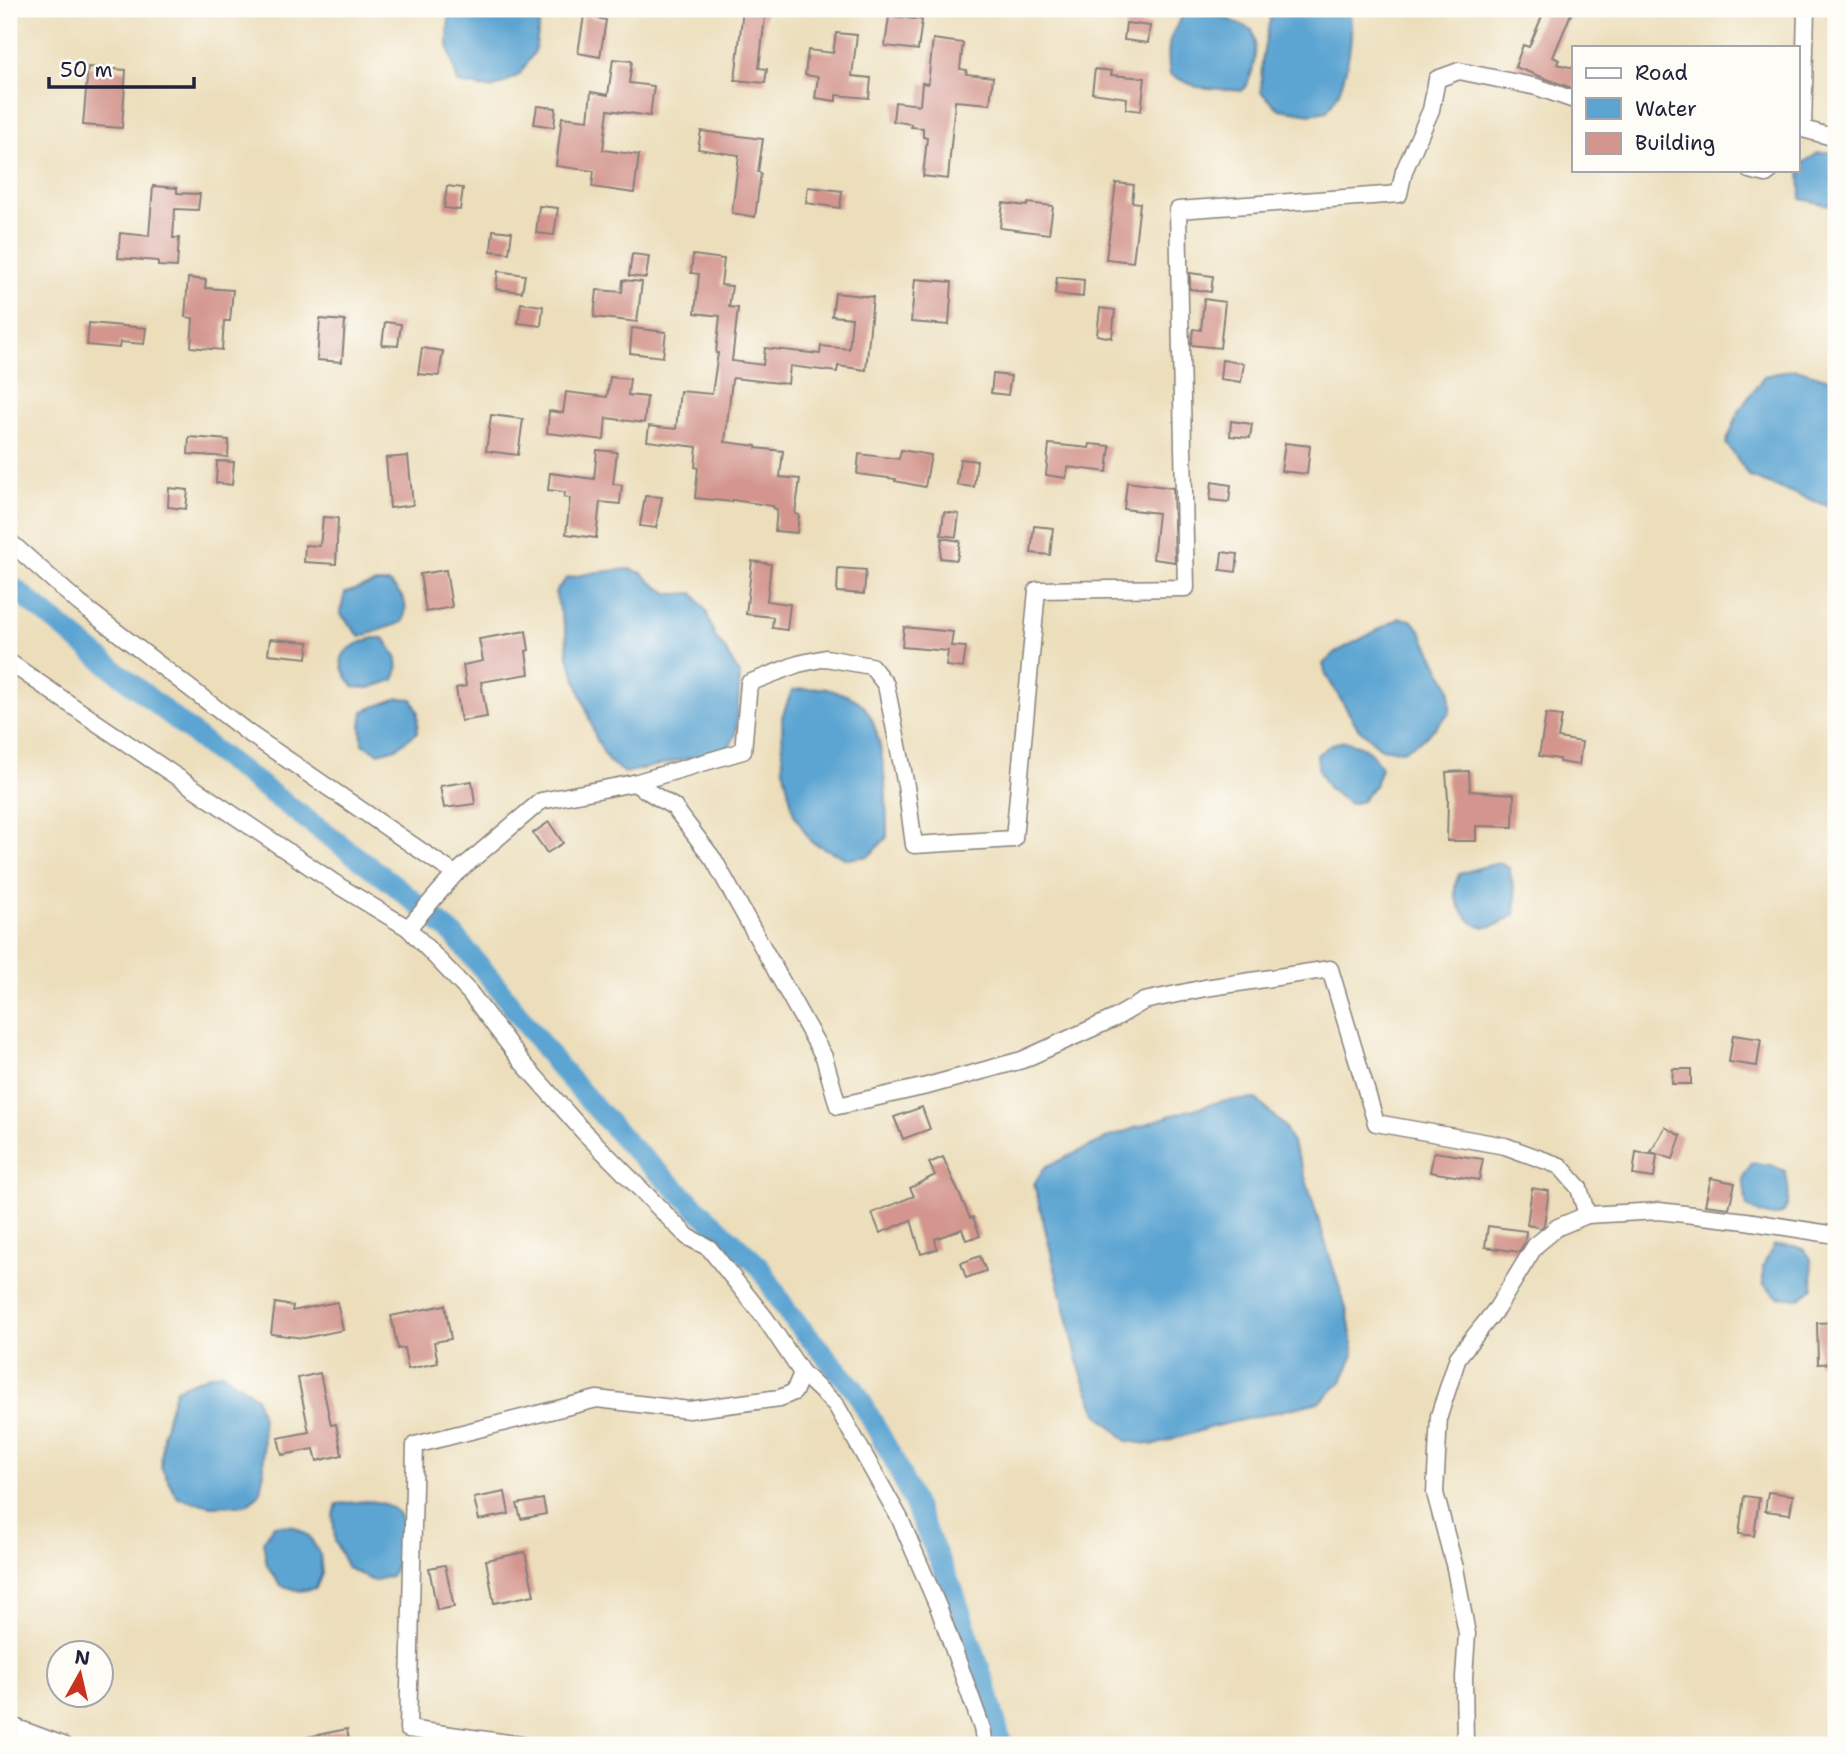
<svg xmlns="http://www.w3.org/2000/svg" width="1845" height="1754" viewBox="0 0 1845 1754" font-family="'Shantell Sans',sans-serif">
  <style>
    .water { fill: #5ba4d2; stroke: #3e6386; stroke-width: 2 }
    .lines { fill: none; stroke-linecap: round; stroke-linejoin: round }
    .canal { stroke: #5ba4d2; stroke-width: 21 }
    .building { fill: #d3958d }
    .minor-casing { stroke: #87807b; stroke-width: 19 }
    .minor { stroke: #fff; stroke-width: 16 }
  </style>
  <rect width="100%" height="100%" fill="#fdfcf7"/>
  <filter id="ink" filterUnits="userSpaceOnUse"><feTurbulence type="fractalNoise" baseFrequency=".0143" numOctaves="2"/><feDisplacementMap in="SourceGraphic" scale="14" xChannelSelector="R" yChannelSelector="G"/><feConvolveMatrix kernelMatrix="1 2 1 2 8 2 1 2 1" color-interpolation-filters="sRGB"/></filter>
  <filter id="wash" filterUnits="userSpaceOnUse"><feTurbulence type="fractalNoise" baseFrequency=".00686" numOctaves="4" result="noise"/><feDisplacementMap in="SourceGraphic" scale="28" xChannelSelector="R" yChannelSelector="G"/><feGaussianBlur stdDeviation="1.57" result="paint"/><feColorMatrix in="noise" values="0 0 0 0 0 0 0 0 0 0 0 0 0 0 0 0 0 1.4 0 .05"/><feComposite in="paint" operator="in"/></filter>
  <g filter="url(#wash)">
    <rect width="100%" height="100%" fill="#ecdebb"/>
    <g class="water">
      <polygon points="449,9 542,9 535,51 519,75 492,89 458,83 448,46"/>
      <path d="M1187,9c22,0 46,12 65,21 7,18 2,47 -10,61l-45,-4 -27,-12c-5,-32 0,-40 17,-66z"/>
      <path d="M1272,9h76c8,20 -1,62 -9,83 -3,6 -8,13 -12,19l-16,3 -32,-5 -18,-17 1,-32z"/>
      <polygon points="1836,151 1836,207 1801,199 1800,165 1818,153"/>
      <polygon points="1796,369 1836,381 1836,509 1750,477 1726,443 1739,411 1764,376"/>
      <polygon points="630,569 642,573 652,583 668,593 677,594 693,593 706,611 715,637 725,649 740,676 736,734 728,749 625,773 608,761 596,738 568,656 566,632 555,592 567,578 597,572"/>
      <path d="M376,583h13c15,13 20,19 14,39l-43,15 -20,-24 5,-20z"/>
      <polygon points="1400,618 1411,620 1419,628 1450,688 1450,712 1426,737 1403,751 1381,748 1358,728 1326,675 1323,664 1336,652"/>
      <path d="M374,638h10c10,15 19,23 10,42l-25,8 -15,-1c-25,-29 -10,-40 20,-49z"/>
      <path d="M823,688c15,4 34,8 43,21 19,28 21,94 21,128l-18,19 -22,3 -36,-17 -17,-28 -11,-46 -1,-51 10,-27z"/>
      <polygon points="398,698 412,699 418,712 417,733 396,748 379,753 362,744 361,725 363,711"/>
      <path d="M1344,741c21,5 27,8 37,27l-6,17 -13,16 -12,3 -21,-15 -10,-17 -2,-17 15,-11z"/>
      <path d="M1500,863l9,5 7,30 -1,17c-9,5 -21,13 -31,12 -17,-2 -31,-26 -29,-42 1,-4 3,-7 4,-11l23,-7z"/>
      <polygon points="1256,1099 1285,1127 1301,1164 1348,1315 1354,1355 1341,1383 1319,1402 1212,1427 1155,1445 1127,1441 1097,1413 1081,1373 1034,1184 1045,1167 1112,1136 1172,1115 1222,1101"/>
      <path d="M1752,1163l19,2 14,6c4,15 10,48 -16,45 -7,-1 -16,-6 -22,-9l-4,-30z"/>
      <polygon points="1774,1245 1795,1246 1805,1250 1811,1259 1813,1288 1800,1299 1778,1297 1763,1284 1763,1266"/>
      <polygon points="223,1373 256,1397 262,1418 264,1472 259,1495 246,1505 211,1506 178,1498 161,1467 163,1435 169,1411 176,1389 209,1375"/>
      <path d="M366,1501c50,1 40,43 25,75l-18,5 -25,-13 -13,-26 -2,-27 4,-11z"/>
      <polygon points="274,1525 293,1526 309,1536 320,1554 322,1574 316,1588 300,1591 280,1585 267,1565 263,1542"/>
    </g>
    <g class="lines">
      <polyline class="canal" points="9,584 212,749 392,883 454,935 496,985 558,1066 631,1147 760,1267 788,1313 855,1390 894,1460 953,1590 987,1690 1002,1745"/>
    </g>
    <g id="blocks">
      <g class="building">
        <polygon points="743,9 766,9 759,68 767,69 765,83 735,80"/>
        <polygon points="1545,9 1573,9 1553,57 1559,60 1557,64 1574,68 1574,89 1515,67 1523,45 1529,47"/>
        <polygon points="584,16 606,20 600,57 578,53"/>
        <polygon points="889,16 922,20 918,50 885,46"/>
        <polygon points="1126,23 1150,26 1148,43 1124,40"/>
        <polygon points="836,33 857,35 852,76 871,78 869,98 836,95 836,101 815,98 818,77 805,75 808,50 833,53"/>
        <polygon points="933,39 963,43 960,69 967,70 966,74 993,77 990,104 955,101 948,179 923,176 927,138 923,137 923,128 911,127 911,124 893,121 895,102 920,105 922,83 928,84"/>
        <polygon points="613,59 632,61 629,83 654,86 650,116 608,110 603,150 639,155 634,193 592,187 594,171 556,166 562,117 588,120 591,92 608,95"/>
        <polygon points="88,67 126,70 122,128 83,125"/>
        <polygon points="1095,69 1112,71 1111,75 1145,78 1141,111 1126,109 1127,98 1092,93"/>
        <polygon points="537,106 556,108 554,127 534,124"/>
        <polygon points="701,131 763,139 758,172 761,173 755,217 732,213 739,155 698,149"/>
        <polygon points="1116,183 1134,185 1132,202 1140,203 1133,262 1106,259"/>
        <polygon points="153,186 177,188 177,193 200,194 198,210 175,209 173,238 179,238 177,267 158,266 158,261 118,258 120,233 149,236"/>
        <polygon points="447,186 463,188 460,210 444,208"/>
        <polygon points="808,187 842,191 840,208 806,203"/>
        <polygon points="1003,203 1027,206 1028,203 1053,206 1049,234 1000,228"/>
        <polygon points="539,206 558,208 554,235 536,233"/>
        <polygon points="493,230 512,232 509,253 491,251"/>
        <polygon points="632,254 649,256 646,278 629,276"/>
        <polygon points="693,255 724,259 721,285 732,286 729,307 738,308 732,361 763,365 765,348 820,354 821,346 849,349 852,318 832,316 835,293 873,297 866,370 838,366 837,372 790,366 788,384 733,378 732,380 725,442 756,446 756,448 783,451 780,477 800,479 795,514 799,515 797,533 775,531 777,509 773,508 773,506 732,500 732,502 695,498 698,468 695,467 697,447 647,441 649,426 676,429 680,391 712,394 718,353 716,353 720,316 695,313 699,274 691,273"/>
        <polygon points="498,271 525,275 522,292 496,289"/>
        <polygon points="1190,273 1213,276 1211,292 1190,289"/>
        <polygon points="1057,277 1084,280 1083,297 1055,294"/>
        <polygon points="188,278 206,280 205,288 233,290 230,321 224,321 222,350 191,347 193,318 185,317"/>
        <polygon points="915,279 952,282 949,325 911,322"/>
        <polygon points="623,280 642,282 637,322 594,317 597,290 622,292"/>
        <polygon points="1204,299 1225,302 1220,348 1191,345 1193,329 1201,330"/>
        <polygon points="521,303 543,306 541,326 518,323"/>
        <polygon points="1100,308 1115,310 1112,338 1097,335"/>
        <polygon points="320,319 345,321 342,362 317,360"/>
        <polygon points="385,322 401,324 398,346 382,345"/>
        <polygon points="89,323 146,328 144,344 120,342 119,348 87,345"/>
        <polygon points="632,328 666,332 663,357 630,353"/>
        <polygon points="422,348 443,351 439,376 418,374"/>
        <polygon points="1222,360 1244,363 1241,382 1220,379"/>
        <polygon points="993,374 1011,376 1008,395 991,393"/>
        <polygon points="610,377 630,379 628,395 647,397 644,423 606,418 604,440 547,433 549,411 563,413 566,392 607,397"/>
        <polygon points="491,415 523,419 518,455 486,451"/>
        <polygon points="1231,421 1252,424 1250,438 1230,436"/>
        <polygon points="189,437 229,440 228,457 188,454"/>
        <polygon points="1285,443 1310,446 1307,474 1281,471"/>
        <polygon points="1049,444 1089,448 1090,444 1110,446 1107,472 1068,467 1066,478 1046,475"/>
        <polygon points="597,450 617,452 613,484 622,485 620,504 600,502 596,538 566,534 570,498 564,497 565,492 548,490 550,473 594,479"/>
        <polygon points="901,450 931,455 925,487 895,481 896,479 857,474 859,454 899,459"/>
        <polygon points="408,456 413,505 390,508 386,458"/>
        <polygon points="960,459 977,461 974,487 957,485"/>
        <polygon points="217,461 234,462 232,485 216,483"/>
        <polygon points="1127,482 1173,488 1175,562 1153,559 1158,513 1124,509"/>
        <polygon points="1212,482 1231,485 1229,502 1210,500"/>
        <polygon points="169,488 188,490 186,509 168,507"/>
        <polygon points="645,496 662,497 656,528 640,526"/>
        <polygon points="944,512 959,514 956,537 941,535"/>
        <polygon points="323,517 338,518 336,564 304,562 305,545 320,546"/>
        <polygon points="1034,526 1053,528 1050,555 1031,553"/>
        <polygon points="942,538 960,541 957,560 940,558"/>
        <polygon points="1222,552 1238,554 1236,572 1220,570"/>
        <polygon points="752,561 771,564 767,601 790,604 787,630 772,628 773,617 746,614"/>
        <polygon points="838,568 866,570 864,594 837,592"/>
        <polygon points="446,570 452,607 426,612 420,574"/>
        <polygon points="904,627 953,632 951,646 966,647 963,668 946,666 948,651 902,647"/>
        <polygon points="526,631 529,650 526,651 529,674 481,682 487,717 461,721 456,688 466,686 463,665 483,661 479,639"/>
        <polygon points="270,639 309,642 307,658 268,654"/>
        <polygon points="1546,714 1562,716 1558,738 1582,742 1579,765 1559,762 1559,759 1539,756"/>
        <polygon points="1469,771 1470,791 1514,794 1513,827 1476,826 1476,841 1447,841 1448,799 1446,772"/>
        <polygon points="472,781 475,804 444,808 440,786"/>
        <polygon points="549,822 563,843 547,853 533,833"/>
        <polygon points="1733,1035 1761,1039 1757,1066 1729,1062"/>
        <polygon points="1673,1069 1691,1069 1691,1084 1672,1084"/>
        <polygon points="922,1107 930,1129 903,1139 894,1117"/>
        <polygon points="1665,1127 1681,1136 1673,1159 1651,1152"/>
        <polygon points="1434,1152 1483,1159 1479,1180 1430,1172"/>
        <polygon points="1636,1152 1657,1155 1654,1178 1633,1175"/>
        <polygon points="943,1157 970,1218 973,1217 980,1236 966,1240 962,1229 935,1239 937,1249 921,1254 911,1220 880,1233 872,1213 914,1196 910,1188 935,1175 929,1163"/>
        <polygon points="1711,1178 1735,1183 1729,1208 1705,1205"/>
        <polygon points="1532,1188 1549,1191 1544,1225 1541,1228 1527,1225"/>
        <polygon points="1488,1226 1526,1231 1525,1242 1519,1252 1485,1247"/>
        <polygon points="980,1256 986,1271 966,1278 961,1263"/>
        <polygon points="337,1302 343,1330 304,1338 271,1334 275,1303 293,1306 292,1311"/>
        <polygon points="445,1305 451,1339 434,1342 438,1363 408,1369 404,1348 398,1349 391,1316"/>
        <polygon points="1836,1322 1836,1363 1818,1364 1817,1323"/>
        <polygon points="320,1373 331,1425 336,1424 342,1455 317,1461 314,1449 282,1455 278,1438 309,1432 298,1378"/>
        <polygon points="505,1492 509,1514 479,1520 474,1498"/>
        <polygon points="1768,1492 1793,1495 1790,1514 1765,1511"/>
        <polygon points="1744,1496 1759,1498 1754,1536 1739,1534"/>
        <polygon points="543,1499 546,1514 521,1519 517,1504"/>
        <polygon points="525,1552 534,1595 494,1603 486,1560"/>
        <polygon points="445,1565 454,1607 437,1610 429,1568"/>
        <polygon points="347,1729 350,1745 302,1745 302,1738"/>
      </g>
    </g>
  </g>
  <g filter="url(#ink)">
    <use href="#blocks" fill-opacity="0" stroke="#87807b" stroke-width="2"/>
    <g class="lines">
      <g class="minor-casing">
        <g id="minor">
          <polyline points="1806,9 1803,129 1836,138"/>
          <polyline points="1749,170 1766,174 1771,170"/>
          <polyline points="9,541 79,603 247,732 455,874"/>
          <polyline points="9,662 97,723 339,886 408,928 470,993 522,1062 582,1130 688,1237 709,1248 765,1318 802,1373 794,1392 780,1398 689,1410 597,1399 415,1445 408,1729 522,1745"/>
          <polyline points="634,783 743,751 749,683 798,664 826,658 871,666 886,685 906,786 914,845 1014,839 1037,590 1186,588 1178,210 1399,194 1404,171 1431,110 1437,79 1459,71 1537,87 1574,100"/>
          <polyline points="408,928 455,874 541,801 634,783 674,807 714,860 824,1057 838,1106 927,1086 1022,1060 1115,1018 1144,1001 1205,988 1330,969 1376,1123 1505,1146 1560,1166 1579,1188 1587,1215 1659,1211 1746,1221 1836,1235"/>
          <polyline points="802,1373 836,1405 900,1519 939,1609 982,1728 985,1745"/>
          <polyline points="9,1725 63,1745"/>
          <polyline points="1465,1745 1464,1677 1467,1634 1455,1568 1435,1493 1439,1416 1458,1357 1497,1308 1535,1246 1558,1227 1587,1215"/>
        </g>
      </g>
      <use href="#minor" class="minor"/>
    </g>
  </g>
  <rect width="1845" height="1754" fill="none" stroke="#fdfcf7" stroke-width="35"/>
  <rect x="1572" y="46" width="228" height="126" fill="#fdfcf7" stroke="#a5a5ac" stroke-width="2"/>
  <rect x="1586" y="68" width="35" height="10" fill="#ffffff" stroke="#a5a5ac" stroke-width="2"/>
  <text x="1635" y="80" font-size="21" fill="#22223b">Road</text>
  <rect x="1586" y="98" width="35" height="21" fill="#5ba4d2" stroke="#a5a5ac" stroke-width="2"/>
  <text x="1635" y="116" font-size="21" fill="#22223b">Water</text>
  <rect x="1586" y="133" width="35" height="21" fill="#d3958d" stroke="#a5a5ac" stroke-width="2"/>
  <text x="1635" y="150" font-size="21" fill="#22223b">Building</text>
  <g transform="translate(80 1674) rotate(8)"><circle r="33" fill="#fdfcf7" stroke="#a5a5ac" stroke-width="2"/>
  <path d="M0-5L12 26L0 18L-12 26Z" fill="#c8321e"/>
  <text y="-10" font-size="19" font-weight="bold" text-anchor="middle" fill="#22223b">N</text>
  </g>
  <path d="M49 77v10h145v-10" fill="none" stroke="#22223b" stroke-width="3.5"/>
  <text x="60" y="77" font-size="21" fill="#22223b" stroke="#fdfcf7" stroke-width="5" paint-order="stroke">50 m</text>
</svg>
